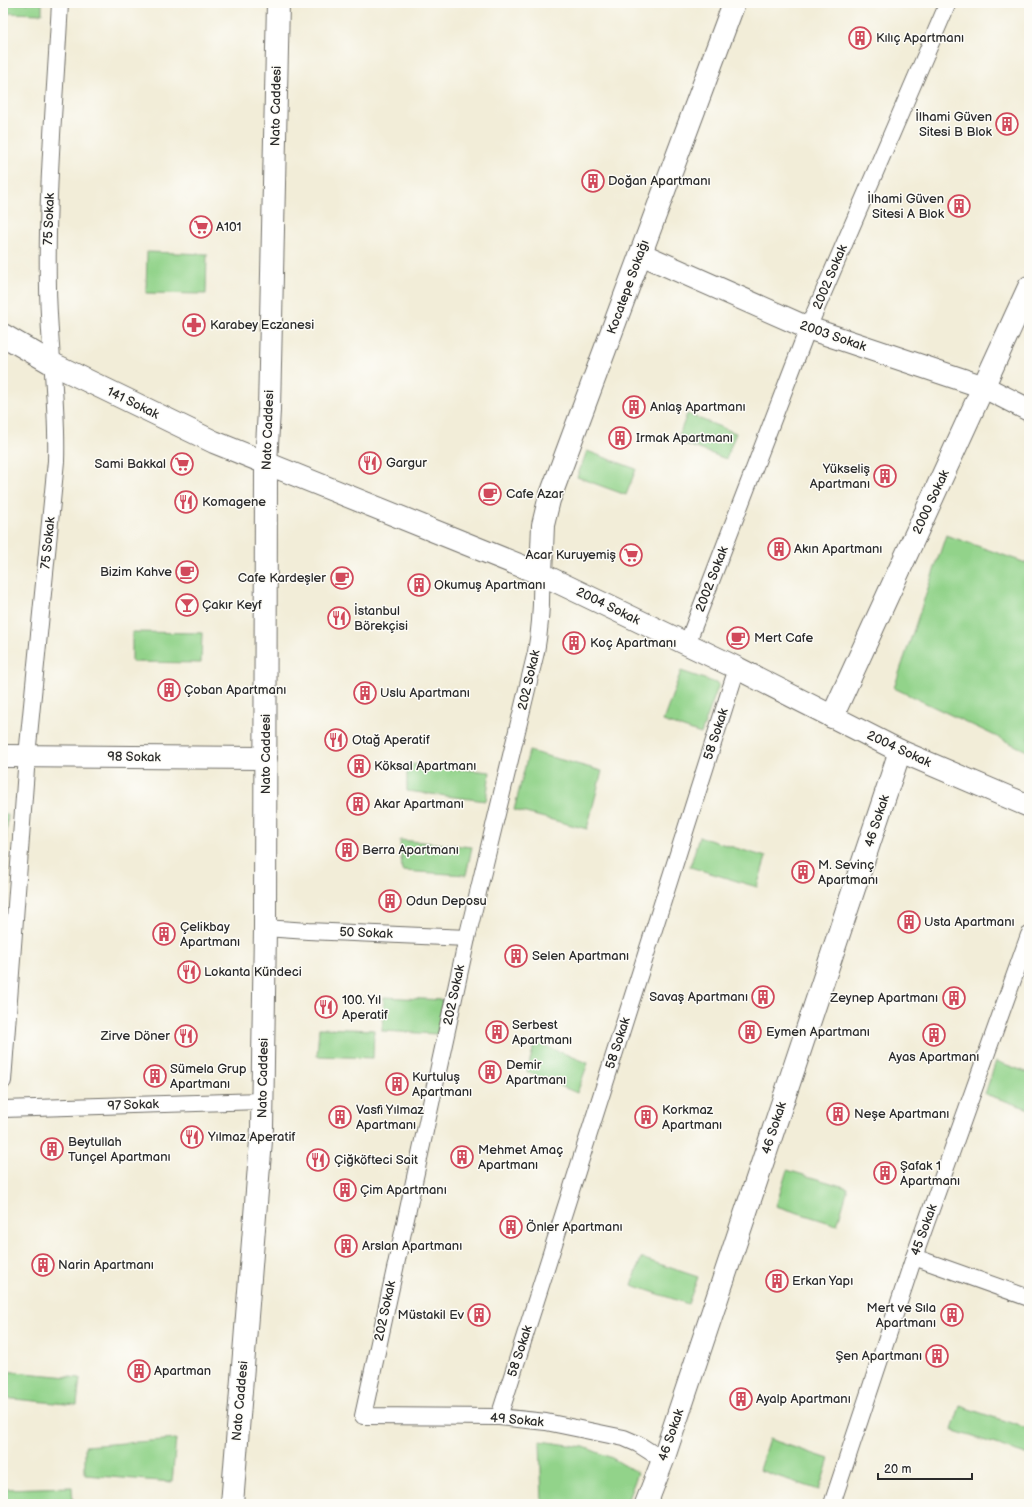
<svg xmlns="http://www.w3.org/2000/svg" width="1032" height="1507" viewBox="0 0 1032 1507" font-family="'Balsamiq Sans',sans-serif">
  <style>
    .green { fill: #92d38a; stroke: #5e7f5a }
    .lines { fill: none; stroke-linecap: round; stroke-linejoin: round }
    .service-casing { stroke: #716f68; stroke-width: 18 }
    .minor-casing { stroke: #716f68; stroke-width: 24 }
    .tertiary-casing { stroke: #716f68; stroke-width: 24 }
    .secondary-casing { stroke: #716f68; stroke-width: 24 }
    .service { stroke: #fff; stroke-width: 16 }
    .minor { stroke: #fff; stroke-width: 22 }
    .tertiary { stroke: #fff; stroke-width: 22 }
    .secondary { stroke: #fff; stroke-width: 22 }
    .labels { text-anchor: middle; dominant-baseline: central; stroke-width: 3; stroke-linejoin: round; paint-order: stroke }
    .poi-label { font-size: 13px; fill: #2b2b2b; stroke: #fdfcf7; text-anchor: start }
    .street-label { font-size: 13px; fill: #2b2b2b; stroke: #fdfcf7 }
  </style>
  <rect width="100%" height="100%" fill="#fdfcf7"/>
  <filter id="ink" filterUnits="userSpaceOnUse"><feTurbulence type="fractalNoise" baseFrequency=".025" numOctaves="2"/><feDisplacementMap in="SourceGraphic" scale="8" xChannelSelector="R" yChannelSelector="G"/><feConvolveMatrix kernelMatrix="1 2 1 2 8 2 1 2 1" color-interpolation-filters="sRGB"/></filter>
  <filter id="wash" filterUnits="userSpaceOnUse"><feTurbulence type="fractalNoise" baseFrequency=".012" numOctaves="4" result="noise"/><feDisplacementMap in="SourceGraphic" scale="16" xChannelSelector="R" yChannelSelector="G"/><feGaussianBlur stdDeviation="0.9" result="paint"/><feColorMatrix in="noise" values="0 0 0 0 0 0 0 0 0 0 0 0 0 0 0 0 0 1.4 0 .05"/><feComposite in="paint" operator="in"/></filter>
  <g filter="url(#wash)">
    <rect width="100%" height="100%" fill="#f2edd8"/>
    <g class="green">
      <polygon points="3,3 42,3 42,14 3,13"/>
      <polygon points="147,252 207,254 206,294 146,293"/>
      <polygon points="687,414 736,433 726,459 677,441"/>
      <polygon points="587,451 636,469 626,495 577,477"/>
      <polygon points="946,535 1029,564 1029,752 894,688"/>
      <polygon points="132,632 202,633 201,663 132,662"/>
      <polygon points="681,671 719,684 701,734 663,721"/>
      <polygon points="529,751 602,771 587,829 514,810"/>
      <polygon points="407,764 490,772 486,801 407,791"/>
      <polygon points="3,814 8,814 6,839 3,839"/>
      <polygon points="699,837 766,857 757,887 690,867"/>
      <polygon points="400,840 472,847 466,875 402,871"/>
      <polygon points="384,997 443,1000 437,1034 382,1031"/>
      <polygon points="319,1028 374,1030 373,1058 317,1056"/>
      <polygon points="535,1042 588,1063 577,1093 527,1072"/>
      <polygon points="996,1061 1029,1073 1029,1109 985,1094"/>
      <polygon points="787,1170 848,1188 837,1225 776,1206"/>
      <polygon points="641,1258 698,1277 688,1304 632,1285"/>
      <polygon points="3,1371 80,1378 77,1405 3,1398"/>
      <polygon points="960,1406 1029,1429 1029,1455 952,1430"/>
      <polygon points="176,1439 172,1482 85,1475 85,1446"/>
      <polygon points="769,1439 829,1459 819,1490 759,1470"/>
      <polygon points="540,1441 584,1447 612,1458 638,1473 626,1504 542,1504"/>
      <polygon points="72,1487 73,1504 3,1504 3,1489"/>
    </g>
  </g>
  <g filter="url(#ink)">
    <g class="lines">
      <g class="service-casing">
        <g id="service">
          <path d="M541,574c1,29 0,50 -5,78l-69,286 -104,478 136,1 47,5 78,16 14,6 25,16"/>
          <polyline points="687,644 808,328 948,3"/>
          <polyline points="265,928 308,931 467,938"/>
          <path d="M3,1081l24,-325 29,-295c2,-58 -7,-115 -8,-173 -2,-95 7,-190 12,-285"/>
          <polyline points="3,1109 262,1101"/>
          <polyline points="914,1257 1029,1298"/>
          <polyline points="499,1417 737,668"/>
          <polyline points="832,1504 914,1257 1029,935"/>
        </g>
      </g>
      <g class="minor-casing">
        <g id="minor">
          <polyline points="641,254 808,328 984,387 1029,410"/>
          <polyline points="541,574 543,525 549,500 734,3"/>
          <polyline points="832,717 1029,287"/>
          <polyline points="3,756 266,758"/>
          <polyline points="646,1504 663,1460 900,751"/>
        </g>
      </g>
      <g class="tertiary-casing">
        <polyline id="tertiary" points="3,335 53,364 214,442 541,574 737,668 900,751 1029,806"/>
      </g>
      <g class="secondary-casing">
        <polyline id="secondary" points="232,1504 262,1128 265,928 266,463 269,410 278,3"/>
      </g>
      <use href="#service" class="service"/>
      <use href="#minor" class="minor"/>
      <use href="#tertiary" class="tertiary"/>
      <use href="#secondary" class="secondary"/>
    </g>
  </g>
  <defs>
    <g id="building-ring" transform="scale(1.15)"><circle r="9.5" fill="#fdfcf7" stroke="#d1495b" stroke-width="1.5"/><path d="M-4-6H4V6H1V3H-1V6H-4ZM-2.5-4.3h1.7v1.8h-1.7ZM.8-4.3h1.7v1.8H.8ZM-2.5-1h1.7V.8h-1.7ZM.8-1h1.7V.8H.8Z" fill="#d1495b"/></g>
    <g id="supermarket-ring" transform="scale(1.15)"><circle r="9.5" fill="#fdfcf7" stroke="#d1495b" stroke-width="1.5"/><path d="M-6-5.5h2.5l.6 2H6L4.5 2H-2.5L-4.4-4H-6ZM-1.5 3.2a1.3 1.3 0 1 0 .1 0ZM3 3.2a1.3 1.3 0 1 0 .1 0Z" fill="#d1495b"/></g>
    <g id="pharmacy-ring" transform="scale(1.15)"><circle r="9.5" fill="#fdfcf7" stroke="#d1495b" stroke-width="1.5"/><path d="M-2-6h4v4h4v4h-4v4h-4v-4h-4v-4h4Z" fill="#d1495b"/></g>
    <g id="restaurant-ring" transform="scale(1.15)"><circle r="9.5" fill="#fdfcf7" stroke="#d1495b" stroke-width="1.5"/><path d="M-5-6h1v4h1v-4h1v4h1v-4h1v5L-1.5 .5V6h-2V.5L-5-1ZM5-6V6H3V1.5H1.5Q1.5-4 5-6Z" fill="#d1495b"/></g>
    <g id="cafe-ring" transform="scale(1.15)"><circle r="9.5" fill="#fdfcf7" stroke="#d1495b" stroke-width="1.5"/><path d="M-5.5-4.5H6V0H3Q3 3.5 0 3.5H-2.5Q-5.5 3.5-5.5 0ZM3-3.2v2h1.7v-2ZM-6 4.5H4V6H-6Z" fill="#d1495b"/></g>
    <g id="bar-ring" transform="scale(1.15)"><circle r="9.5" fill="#fdfcf7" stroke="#d1495b" stroke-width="1.5"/><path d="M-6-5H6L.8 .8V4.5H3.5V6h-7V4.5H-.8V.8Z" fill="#d1495b"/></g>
  </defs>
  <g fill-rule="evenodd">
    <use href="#building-ring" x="860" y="38"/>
    <use href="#building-ring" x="1007" y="124"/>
    <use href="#building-ring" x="593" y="181"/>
    <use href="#building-ring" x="959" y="206"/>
    <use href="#supermarket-ring" x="201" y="227"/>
    <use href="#pharmacy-ring" x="194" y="325"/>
    <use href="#building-ring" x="634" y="407"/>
    <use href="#building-ring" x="620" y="438"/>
    <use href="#restaurant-ring" x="370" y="463"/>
    <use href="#supermarket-ring" x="182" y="464"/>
    <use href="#building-ring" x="885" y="476"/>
    <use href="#cafe-ring" x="490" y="494"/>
    <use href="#restaurant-ring" x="186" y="502"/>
    <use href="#building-ring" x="779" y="549"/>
    <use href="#supermarket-ring" x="631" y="555"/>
    <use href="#cafe-ring" x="187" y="572"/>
    <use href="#cafe-ring" x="342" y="578"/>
    <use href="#building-ring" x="419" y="585"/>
    <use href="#bar-ring" x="187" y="605"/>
    <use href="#restaurant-ring" x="339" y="618"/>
    <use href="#cafe-ring" x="738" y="638"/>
    <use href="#building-ring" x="574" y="643"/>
    <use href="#building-ring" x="169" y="690"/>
    <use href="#building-ring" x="365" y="693"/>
    <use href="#restaurant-ring" x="336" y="740"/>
    <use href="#building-ring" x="359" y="766"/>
    <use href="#building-ring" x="358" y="804"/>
    <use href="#building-ring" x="347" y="850"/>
    <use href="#building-ring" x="803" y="872"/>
    <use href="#building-ring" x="390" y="901"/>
    <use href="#building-ring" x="909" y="922"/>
    <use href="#building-ring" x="164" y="934"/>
    <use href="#building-ring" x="516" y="956"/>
    <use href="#restaurant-ring" x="189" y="972"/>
    <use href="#building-ring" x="763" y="997"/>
    <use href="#building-ring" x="954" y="998"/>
    <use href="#restaurant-ring" x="326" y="1007"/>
    <use href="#building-ring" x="497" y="1032"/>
    <use href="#building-ring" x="750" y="1032"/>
    <use href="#building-ring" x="934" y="1035"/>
    <use href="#restaurant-ring" x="186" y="1036"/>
    <use href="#building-ring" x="490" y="1072"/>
    <use href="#building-ring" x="155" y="1076"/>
    <use href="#building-ring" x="397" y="1084"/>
    <use href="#building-ring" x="838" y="1114"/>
    <use href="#building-ring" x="340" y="1117"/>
    <use href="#building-ring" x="646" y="1117"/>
    <use href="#restaurant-ring" x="192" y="1137"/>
    <use href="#building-ring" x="52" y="1149"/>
    <use href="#building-ring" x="462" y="1157"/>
    <use href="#restaurant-ring" x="318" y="1160"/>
    <use href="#building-ring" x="885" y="1173"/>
    <use href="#building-ring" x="345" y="1190"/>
    <use href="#building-ring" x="511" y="1227"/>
    <use href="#building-ring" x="346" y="1246"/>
    <use href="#building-ring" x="43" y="1265"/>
    <use href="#building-ring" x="777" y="1281"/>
    <use href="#building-ring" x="479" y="1315"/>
    <use href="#building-ring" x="952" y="1315"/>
    <use href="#building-ring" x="937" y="1356"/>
    <use href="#building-ring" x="139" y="1371"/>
    <use href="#building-ring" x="741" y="1399"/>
  </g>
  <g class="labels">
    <g class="poi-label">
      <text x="876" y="38">Kılıç Apartmanı</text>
      <text x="992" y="117" text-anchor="end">İlhami Güven<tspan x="992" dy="15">Sitesi B Blok</tspan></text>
      <text x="608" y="181">Doğan Apartmanı</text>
      <text x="944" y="199" text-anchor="end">İlhami Güven<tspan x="944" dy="15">Sitesi A Blok</tspan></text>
      <text x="216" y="227">A101</text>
      <text x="210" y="325">Karabey Eczanesi</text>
      <text x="650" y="407">Anlaş Apartmanı</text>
      <text x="636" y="438">Irmak Apartmanı</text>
      <text x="386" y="463">Gargur</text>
      <text x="166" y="464" text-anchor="end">Sami Bakkal</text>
      <text x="870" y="469" text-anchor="end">Yükseliş<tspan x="870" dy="15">Apartmanı</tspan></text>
      <text x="506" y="494">Cafe Azar</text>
      <text x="202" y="502">Komagene</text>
      <text x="794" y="549">Akın Apartmanı</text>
      <text x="616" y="555" text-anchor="end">Acar Kuruyemiş</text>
      <text x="172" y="572" text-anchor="end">Bizim Kahve</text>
      <text x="326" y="578" text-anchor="end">Cafe Kardeşler</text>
      <text x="434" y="585">Okumuş Apartmanı</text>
      <text x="202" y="605">Çakır Keyf</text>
      <text x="354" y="611">İstanbul<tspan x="354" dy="15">Börekçisi</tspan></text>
      <text x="754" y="638">Mert Cafe</text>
      <text x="590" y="643">Koç Apartmanı</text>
      <text x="184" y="690">Çoban Apartmanı</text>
      <text x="380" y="693">Uslu Apartmanı</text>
      <text x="352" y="740">Otağ Aperatif</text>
      <text x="374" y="766">Köksal Apartmanı</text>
      <text x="374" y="804">Akar Apartmanı</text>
      <text x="362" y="850">Berra Apartmanı</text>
      <text x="818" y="865">M. Sevinç<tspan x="818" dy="15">Apartmanı</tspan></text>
      <text x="406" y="901">Odun Deposu</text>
      <text x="924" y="922">Usta Apartmanı</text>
      <text x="180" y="927">Çelikbay<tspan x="180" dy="15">Apartmanı</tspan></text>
      <text x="532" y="956">Selen Apartmanı</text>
      <text x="204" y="972">Lokanta Kündeci</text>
      <text x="748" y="997" text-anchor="end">Savaş Apartmanı</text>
      <text x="938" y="998" text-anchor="end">Zeynep Apartmanı</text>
      <text x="342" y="1000">100. Yıl<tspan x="342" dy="15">Aperatif</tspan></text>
      <text x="512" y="1025">Serbest<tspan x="512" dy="15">Apartmanı</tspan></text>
      <text x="766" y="1032">Eymen Apartmanı</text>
      <text x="170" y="1036" text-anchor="end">Zirve Döner</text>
      <text x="934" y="1057" text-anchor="middle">Ayas Apartmanı</text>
      <text x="506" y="1065">Demir<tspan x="506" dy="15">Apartmanı</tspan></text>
      <text x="170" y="1069">Sümela Grup<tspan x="170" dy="15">Apartmanı</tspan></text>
      <text x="412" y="1077">Kurtuluş<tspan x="412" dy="15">Apartmanı</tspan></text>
      <text x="356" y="1110">Vasfi Yılmaz<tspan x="356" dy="15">Apartmanı</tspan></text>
      <text x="662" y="1110">Korkmaz<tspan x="662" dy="15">Apartmanı</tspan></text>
      <text x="854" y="1114">Neşe Apartmanı</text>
      <text x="208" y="1137">Yılmaz Aperatif</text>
      <text x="68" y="1142">Beytullah<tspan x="68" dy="15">Tunçel Apartmanı</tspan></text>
      <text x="478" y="1150">Mehmet Amaç<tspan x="478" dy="15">Apartmanı</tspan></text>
      <text x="334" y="1160">Çiğköfteci Sait</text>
      <text x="900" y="1166">Şafak 1<tspan x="900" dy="15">Apartmanı</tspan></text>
      <text x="360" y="1190">Çim Apartmanı</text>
      <text x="526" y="1227">Önler Apartmanı</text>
      <text x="362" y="1246">Arslan Apartmanı</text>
      <text x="58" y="1265">Narin Apartmanı</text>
      <text x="792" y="1281">Erkan Yapı</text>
      <text x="936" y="1308" text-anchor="end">Mert ve Sıla<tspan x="936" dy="15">Apartmanı</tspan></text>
      <text x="464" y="1315" text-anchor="end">Müstakil Ev</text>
      <text x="922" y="1356" text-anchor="end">Şen Apartmanı</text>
      <text x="154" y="1371">Apartman</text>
      <text x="756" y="1399">Ayalp Apartmanı</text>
    </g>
    <g class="street-label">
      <text transform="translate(276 106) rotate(-89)">Nato Caddesi</text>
      <text transform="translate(49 219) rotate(-88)">75 Sokak</text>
      <text transform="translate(830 277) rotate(-67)">2002 Sokak</text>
      <text transform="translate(628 287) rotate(-70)">Kocatepe Sokağı</text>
      <text transform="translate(833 336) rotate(19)">2003 Sokak</text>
      <text transform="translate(133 403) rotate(26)">141 Sokak</text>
      <text transform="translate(268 430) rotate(-88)">Nato Caddesi</text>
      <text transform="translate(931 502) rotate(-65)">2000 Sokak</text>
      <text transform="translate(48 543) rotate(-84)">75 Sokak</text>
      <text transform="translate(712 579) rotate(-69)">2002 Sokak</text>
      <text transform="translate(608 606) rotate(26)">2004 Sokak</text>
      <text transform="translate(529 680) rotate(-77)">202 Sokak</text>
      <text transform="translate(716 734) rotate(-72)">58 Sokak</text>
      <text transform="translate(899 749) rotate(25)">2004 Sokak</text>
      <text transform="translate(266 754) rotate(-90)">Nato Caddesi</text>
      <text transform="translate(134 757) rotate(1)">98 Sokak</text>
      <text transform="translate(877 821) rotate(-72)">46 Sokak</text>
      <text transform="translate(366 933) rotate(2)">50 Sokak</text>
      <text transform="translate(454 995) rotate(-78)">202 Sokak</text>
      <text transform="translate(618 1043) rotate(-72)">58 Sokak</text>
      <text transform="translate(263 1078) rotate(-89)">Nato Caddesi</text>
      <text transform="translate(133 1105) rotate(-2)">97 Sokak</text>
      <text transform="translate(774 1128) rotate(-72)">46 Sokak</text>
      <text transform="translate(924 1230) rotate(-70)">45 Sokak</text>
      <text transform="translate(385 1311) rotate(-78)">202 Sokak</text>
      <text transform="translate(520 1351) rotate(-72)">58 Sokak</text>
      <text transform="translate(240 1401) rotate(-85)">Nato Caddesi</text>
      <text transform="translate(517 1420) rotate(5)">49 Sokak</text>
      <text transform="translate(671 1435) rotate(-71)">46 Sokak</text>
    </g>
  </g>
  <rect width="1032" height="1507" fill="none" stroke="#fdfcf7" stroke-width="16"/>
  <path d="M878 1473v6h94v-6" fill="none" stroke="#2b2b2b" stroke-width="2"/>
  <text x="884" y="1473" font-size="12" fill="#2b2b2b" stroke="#fdfcf7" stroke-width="3" paint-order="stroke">20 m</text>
</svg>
